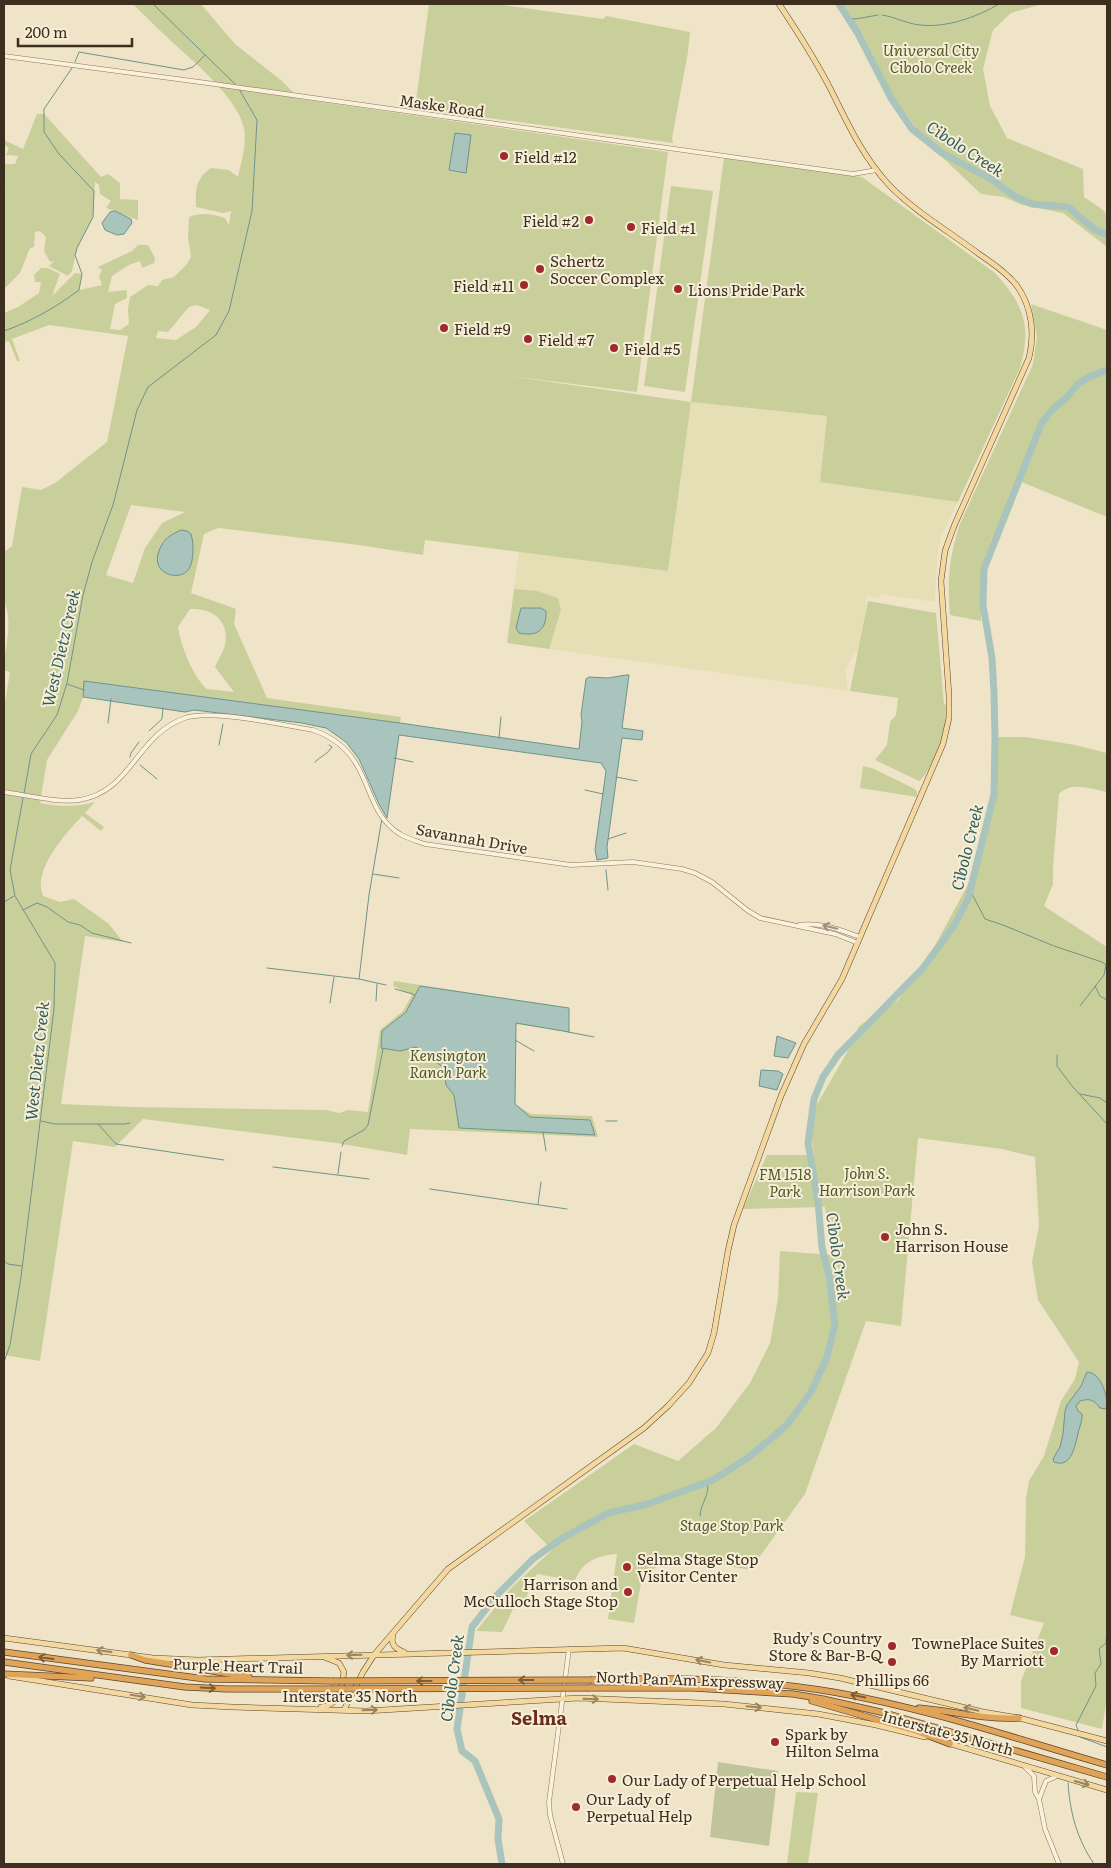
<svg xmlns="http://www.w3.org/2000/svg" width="1111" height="1868" viewBox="0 0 1111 1868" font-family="Literata,serif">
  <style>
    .farmland { fill: #e6deb5 }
    .green { fill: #c9cf9b; fill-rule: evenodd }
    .cemetery { fill: #bfc49a }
    .water { fill: #a9c4bc; stroke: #6f938a }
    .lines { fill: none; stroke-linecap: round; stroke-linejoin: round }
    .stream { stroke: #6f938a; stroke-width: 1 }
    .river { stroke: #a9c4bc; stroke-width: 7 }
    .minor-casing { stroke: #8d765c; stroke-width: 5 }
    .major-casing { stroke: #5b4430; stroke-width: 6 }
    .highway-casing { stroke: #5b4430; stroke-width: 7 }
    .minor { stroke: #faf1dc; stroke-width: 4 }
    .major { stroke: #f3d9a0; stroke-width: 5 }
    .highway { stroke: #e0a458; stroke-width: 5.5 }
    .highway-bridge-casing { stroke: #5b4430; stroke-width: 7; stroke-linecap: butt }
    .highway-bridge { stroke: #e0a458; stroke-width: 5.5 }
    .oneway { stroke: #9c907e }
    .oneway2 { stroke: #988460 }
    .oneway3 { stroke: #7e5d36 }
    .poi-dot { fill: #9e2a2b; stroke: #f7eed8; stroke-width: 2 }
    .labels { text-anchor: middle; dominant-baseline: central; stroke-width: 4; stroke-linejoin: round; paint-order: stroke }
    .park-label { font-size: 15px; font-style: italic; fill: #4d5a26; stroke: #f7eed8 }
    .street-label { font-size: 15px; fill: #3d2e20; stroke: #f7eed8 }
    .poi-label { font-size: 15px; fill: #3d2e20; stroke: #f7eed8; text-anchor: start }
    .water-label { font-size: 16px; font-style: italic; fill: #2f5d5a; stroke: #f7eed8 }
    .quarter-label { font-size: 18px; font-weight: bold; fill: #6b2e1e; stroke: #f7eed8 }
  </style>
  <rect width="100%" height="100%" fill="#f0e4c8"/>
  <polygon class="farmland" points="691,402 827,416 820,482 958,502 941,537 937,557 935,602 878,594 882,598 867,596 861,651 854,654 846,668 847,688 850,691 549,649 561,610 514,589 519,551 668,571"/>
  <g class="green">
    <path d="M133,4h68l34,40 47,37 11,11 1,6 374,54 -31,240 -128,-16 182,26 33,-244 138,19 133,96c29,32 37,53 25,95l-62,134 -138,-20 7,-66 -136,-14 -23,169 -243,-31 -2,15 -64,-10 -141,-17 -14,6 -13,59 45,16 -2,15 33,74 134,19 -1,6 -316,-42 -1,16 -5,14 -31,49 -7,43c19,4 37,4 55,-1l-10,11 19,14 -3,4 -19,-15c-15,16 -41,45 -41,68 -1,3 1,8 2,12l17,6 14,-3 35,25 14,18 -38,-6 -24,168 71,3 194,3 13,3 9,-3 20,2 12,-82 23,-19 9,-16 -19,-9 1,-5 175,27v24l-53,-8 -1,80 16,10 61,2 6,21 -188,-8 -3,26 -71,-12 -193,-24 -28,28 -42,-6 -33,220 -36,-6v-647l6,-36 -6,-2c0,-22 10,-47 0,-69v-49l8,-6 10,-59 19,3 14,-7 52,-41 21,-106 -79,-11 -37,14 8,22h-3l-8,-20 -5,1v-29l14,-6 21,-14 2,-11h-6l-1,-7 7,-7h7l12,6 -8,22 23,-23 7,1 -3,16 23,-5 -3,-9 3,-6 -4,-3 34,-16 6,-6h10l7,13 -1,5 -12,5 -2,-7 -11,4 -17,11 -4,16 19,-2v8l-12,6 -5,25 10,1 9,-6 -1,-15 2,-12 18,-12 10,1 4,-6 12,-3 13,-13 4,-7 -3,-20 1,-20c13,-5 23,-3 36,1l4,7 2,-14 -8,2 -27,-6c-1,-17 0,-29 15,-39l18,2 9,7c3,-15 9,-33 6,-49 -8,-32 -49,-65 -73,-87 -13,-12 -26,-25 -38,-37zM197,305l13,5 -14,17 -20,13 -20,-2 2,-7 10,1 21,-25zM131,505l54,7 -23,11 -17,25 -12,35 -27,-8zM190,609c22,-1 40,11 35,36 -2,7 -7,15 -10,22l19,25 -27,-3c-14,-12 -26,-43 -29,-62z"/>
    <polygon points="429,4 496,4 603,19 606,16 690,32 688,52 672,138 673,143 415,108"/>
    <polygon points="839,4 1043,4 1011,13 993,30 983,69 990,106 1007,138 1083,169 1084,197 1103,210 1107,215 1107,247 1063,213 1022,205 1004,197 981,194 927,143 870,64 848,18"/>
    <polygon points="37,114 44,114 101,177 108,174 120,183 120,199 138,200 138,220 106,208 111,201 100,194 99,185 95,182 93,217 77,248 72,271 68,276 49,266 54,261 50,262 44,251 46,237 40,231 35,232 34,247 30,248 20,273 4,289 4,191 6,187 4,186 4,164 15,164 18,156 6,155 9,148 4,145 4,140 23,149"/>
    <polygon points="671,186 713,191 685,392 644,386"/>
    <path d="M1031,304l76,26v187l-88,-36 -28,60 -9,44 -1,36 -31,-6c-3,-35 -1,-55 9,-89l74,-162 4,-27z"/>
    <polygon points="514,589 537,591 558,598 561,610 549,649 507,643"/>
    <path d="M868,601l68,12 8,91 2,1c0,8 0,19 -2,27 -4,12 -15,43 -25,49l-44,-21 12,-15 3,-23 6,-7 2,-17 -48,-7z"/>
    <path d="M995,737h31l49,8 32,8v39c-16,-3 -35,-11 -48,2l-6,73v17l-9,22 63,41v751l-5,31 -81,-21v-27l23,-58 -34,-8 15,-58 1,-58 3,-18 15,-25 17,-55 14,-22 4,-17 -41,-62 -6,-38 7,-36 -4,-69 -33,-8 -84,-11 -17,188 -35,-5 -61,173 -55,76 -78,-14 -30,21 -8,46 -26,-4 9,-65c-19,1 -36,8 -42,27l-38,-7 -8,15 -3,11 -13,9 -11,23 -26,-1 36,-44 40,-37 -28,-29 110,-77 44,17 38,-33 34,-45 20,-40 8,-45 2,-47 52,4 -7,-48 -82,2 24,-54h47l-6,-35 42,-73 9,-21 39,-26 33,-47 48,-89 11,-40 6,-35 1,-37z"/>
    <polygon points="863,766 872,768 915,789 917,792 917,797 860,788"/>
    <polygon points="796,1792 818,1793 808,1864 787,1864"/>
  </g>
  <polygon class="cemetery" points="718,1762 778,1771 769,1846 710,1837"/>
  <g class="water">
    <polygon points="455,133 471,135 466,173 449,170"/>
    <polygon points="115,211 131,219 132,223 124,234 117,235 105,230 102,223 110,212"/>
    <path d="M181,530l6,1 4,3c3,10 3,26 -2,35 -10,14 -39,4 -30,-18 4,-12 11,-16 22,-21z"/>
    <path d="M521,608h20l5,3c1,19 -9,26 -27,22l-3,-5z"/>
    <polygon points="626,675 629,675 622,728 643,731 642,740 622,738 607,847 608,858 597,860 595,850 606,771 601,763 399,735 387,818 379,804 359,759 346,742 326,728 302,723 194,710 185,712 83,697 84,681 400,723 579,749 582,721 581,715 586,679 589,677 608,678"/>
    <polygon points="420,986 569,1008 569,1032 516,1023 515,1104 530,1117 590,1120 595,1135 459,1128 454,1095 446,1085 444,1068 416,1047 400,1051 381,1048 382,1031 406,1012"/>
    <polygon points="777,1036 796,1043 788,1058 774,1056"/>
    <polygon points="761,1070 778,1071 783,1074 777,1090 759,1086"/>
    <path d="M1087,1372c14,1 20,22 20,34l-2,3 -5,-1c-6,-8 -10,-10 -20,-7l-4,5 2,5 4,3v4c-1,7 -4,13 -5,20 -3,12 -7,30 -23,24l-1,-3 7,-12 3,-13 2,-23 2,-6 14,-19z"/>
  </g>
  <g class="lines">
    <g class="stream">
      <polyline points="153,4 237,86"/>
      <path d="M882,15c13,2 26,9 38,10 27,3 57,-8 79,-21"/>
      <polyline points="848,18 856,19 878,15"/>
      <polyline points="75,62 79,52 184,70 193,67 205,55"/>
      <path d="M4,331c28,-10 51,-23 75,-41l3,-16 -7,-19 2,-7 16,-31 1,-26 -35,-37 -15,-22v-23l28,-41"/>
      <polyline points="67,684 84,690"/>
      <polyline points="108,723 111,699"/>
      <polyline points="149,731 162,719 163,708"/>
      <polyline points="499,738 501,717"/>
      <polyline points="219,745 223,724"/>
      <polyline points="130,757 131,753 139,742"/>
      <polyline points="394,758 413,762"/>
      <path d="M315,762c6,-6 13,-8 17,-15l-3,-2"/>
      <polyline points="140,765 157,779"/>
      <polyline points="616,777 637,781"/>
      <polyline points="585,790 603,794"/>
      <polyline points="24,794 31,754 57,715 67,683 83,595 92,562 113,505 137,410 148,387 216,335 229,311 252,211 257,120 239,89"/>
      <polyline points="382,818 369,895 359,979 386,985"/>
      <polyline points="608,839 626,833"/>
      <polyline points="606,870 608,890"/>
      <polyline points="373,874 399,878"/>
      <polyline points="970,890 985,919 1003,925 1054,946 1102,962 1106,965 1104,975 1080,1006"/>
      <polyline points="4,902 14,896"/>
      <polyline points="23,910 37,903 47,907 68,922 80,925 92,933 131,943"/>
      <polyline points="267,968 359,979"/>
      <polyline points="1095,986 1100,996 1107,1000"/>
      <polyline points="395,989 413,994 415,997"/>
      <polyline points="376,1001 377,984"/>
      <polyline points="330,1003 334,977"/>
      <polyline points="568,1032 594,1037"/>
      <polyline points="515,1040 534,1051"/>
      <polyline points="1057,1055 1057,1066 1072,1086 1107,1124"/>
      <polyline points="1080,1094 1100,1098 1107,1103"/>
      <polyline points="41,1121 55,1124 125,1124 130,1123"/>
      <polyline points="606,1121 617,1121"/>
      <polyline points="98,1124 116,1144 224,1160"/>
      <polyline points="543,1132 546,1151"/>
      <polyline points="342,1146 344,1141 364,1130 368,1125 383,1049"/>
      <polyline points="273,1167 369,1179"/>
      <polyline points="338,1174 341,1152"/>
      <polyline points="430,1189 567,1209"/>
      <polyline points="538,1204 541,1182"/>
      <polyline points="4,1261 8,1264 22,1266"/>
      <polyline points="4,1362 10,1345 21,1277 54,1009 55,963 15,896 10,870 23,798"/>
      <path d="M700,1516c0,-12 11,-22 7,-34"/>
      <polyline points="1078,1730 1076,1725 1096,1686 1095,1673 1101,1664 1099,1649 1106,1643 1107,1629"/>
      <polyline points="1080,1737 1107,1747"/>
      <path d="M1068,1783c2,30 9,56 26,81"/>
    </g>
    <g class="river">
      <polyline points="839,4 857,32 891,98 912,129 942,153 989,178 1016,197 1032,204 1068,207 1094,229 1107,235"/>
      <polyline points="502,1864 498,1839 499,1819 475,1761 462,1751 457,1729 472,1627 496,1596 533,1559 561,1539 608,1513 648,1504 713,1480 749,1457 787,1425 811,1392 827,1357 835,1324 829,1275 822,1248 818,1201 808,1143 814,1099 823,1077 838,1055 923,968 955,924 968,899 994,794 995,738 994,693 992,658 983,605 984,569 1042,422 1052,410 1066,398 1077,385 1089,377 1107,370"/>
    </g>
    <g class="minor-casing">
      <g id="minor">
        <polyline points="4,56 207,83 853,174 877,170"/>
        <path d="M4,792c22,3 53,11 75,8 53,-8 57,-65 106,-82 27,-9 97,7 128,12 17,6 32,16 42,32 16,25 18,56 45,72 8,5 17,7 25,10l146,21 62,-3 49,7 13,4 17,9 35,28 13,8 75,16 23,9"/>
        <path d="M799,925c22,-3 41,5 61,12"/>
        <polyline points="1025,1767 1034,1776 1035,1792 1039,1799 1045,1829 1059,1864"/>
        <polyline points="1039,1799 1046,1781 1057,1776"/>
        <polyline points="563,1864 550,1815 549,1802 569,1649"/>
      </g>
    </g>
    <g class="major-casing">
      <g id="major">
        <path d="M393,1635c-3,10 3,14 11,17"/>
        <polyline points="4,1638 153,1658 198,1660 623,1648 724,1665 809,1673 840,1678 983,1712 1019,1718 1107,1741"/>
        <polyline points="9,1676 192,1705 232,1707 366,1711 579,1698 724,1704 818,1714 876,1725 925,1737"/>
        <path d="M321,1707c21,-3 19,-17 23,-35l-5,-9 -15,-6"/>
        <path d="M344,1710l19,-38 11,-17 74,-86 196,-141 24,-22 21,-23 19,-30 6,-20 14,-82 6,-26 47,-129 23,-52 38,-65 101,-235 6,-26v-22l-8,-115 4,-30 9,-25 75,-168c6,-24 3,-51 -12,-72 -10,-13 -25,-23 -38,-32 -29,-22 -64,-42 -90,-69 -27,-29 -42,-63 -59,-97 -15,-29 -33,-57 -51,-84"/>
        <polyline points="948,1743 1107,1790"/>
      </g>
    </g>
    <g class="highway-casing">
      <g id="highway">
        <polyline points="4,1652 205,1679 332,1681"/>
        <polyline points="131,1655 145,1660 249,1677"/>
        <polyline points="4,1662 185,1687 227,1689 330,1689"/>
        <polyline points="4,1674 91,1678"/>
        <path d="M592,1680c80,-3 162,-2 241,12 93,16 184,47 274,73"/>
        <polyline points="589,1688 693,1688 793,1694 823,1699 885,1713 1107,1777"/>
        <polyline points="812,1701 913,1730 950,1744"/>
        <path d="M919,1708c34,3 66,12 100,10"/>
      </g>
    </g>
    <use href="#minor" class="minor"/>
    <use href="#major" class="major"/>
    <use href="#highway" class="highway"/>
    <g class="highway-bridge-casing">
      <g id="highway-bridge">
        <polyline points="332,1681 592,1680"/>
        <polyline points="330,1689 589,1688"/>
      </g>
    </g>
    <use href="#highway-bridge" class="highway-bridge"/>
  </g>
  <defs><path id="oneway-shaft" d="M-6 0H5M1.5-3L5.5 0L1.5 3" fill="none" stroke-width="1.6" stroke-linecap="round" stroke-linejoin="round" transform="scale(1.25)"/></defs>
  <use class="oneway" href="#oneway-shaft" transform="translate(830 927) rotate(-166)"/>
  <g class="oneway2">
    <use href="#oneway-shaft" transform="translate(104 1651) rotate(-172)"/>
    <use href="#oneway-shaft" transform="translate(354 1655) rotate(178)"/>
    <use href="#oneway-shaft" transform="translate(703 1661) rotate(-169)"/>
    <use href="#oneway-shaft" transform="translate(138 1696) rotate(10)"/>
    <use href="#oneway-shaft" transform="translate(591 1699) rotate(2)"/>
    <use href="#oneway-shaft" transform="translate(754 1707) rotate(5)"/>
    <use href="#oneway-shaft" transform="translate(971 1709) rotate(-167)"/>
    <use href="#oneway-shaft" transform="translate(370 1710) rotate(-2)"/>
    <use href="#oneway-shaft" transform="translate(1082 1783) rotate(16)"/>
  </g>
  <g class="oneway3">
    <use href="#oneway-shaft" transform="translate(46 1658) rotate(-172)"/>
    <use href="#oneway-shaft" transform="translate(526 1680) rotate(180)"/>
    <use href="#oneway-shaft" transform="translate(424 1681) rotate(180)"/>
    <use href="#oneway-shaft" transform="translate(208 1688) rotate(3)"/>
    <use href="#oneway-shaft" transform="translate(858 1696) rotate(-169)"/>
  </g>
  <g class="poi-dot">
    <circle cx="504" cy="156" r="5"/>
    <circle cx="589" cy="220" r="5"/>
    <circle cx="631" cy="227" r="5"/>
    <circle cx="540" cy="269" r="5"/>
    <circle cx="524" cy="285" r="5"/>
    <circle cx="678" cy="289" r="5"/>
    <circle cx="444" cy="328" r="5"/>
    <circle cx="528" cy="339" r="5"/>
    <circle cx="614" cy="348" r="5"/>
    <circle cx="885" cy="1237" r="5"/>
    <circle cx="627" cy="1567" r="5"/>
    <circle cx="628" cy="1592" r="5"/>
    <circle cx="892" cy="1646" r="5"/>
    <circle cx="1054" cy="1651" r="5"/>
    <circle cx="892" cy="1662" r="5"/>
    <circle cx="775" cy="1742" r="5"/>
    <circle cx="612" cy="1779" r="5"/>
    <circle cx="576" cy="1807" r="5"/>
  </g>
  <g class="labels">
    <g class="park-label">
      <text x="931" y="49">Universal City<tspan x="931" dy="17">Cibolo Creek</tspan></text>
      <text x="448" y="1054">Kensington<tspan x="448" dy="17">Ranch Park</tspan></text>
      <text x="867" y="1172">John S.<tspan x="867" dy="17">Harrison Park</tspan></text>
      <text x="785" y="1173">FM 1518<tspan x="785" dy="17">Park</tspan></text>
      <text x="732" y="1524">Stage Stop Park</text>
    </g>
    <g class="street-label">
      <text transform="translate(442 105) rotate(8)">Maske Road</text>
      <text transform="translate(472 838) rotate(10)">Savannah Drive</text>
      <text transform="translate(238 1665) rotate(2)">Purple Heart Trail</text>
      <text transform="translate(690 1679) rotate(2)">North Pan Am Expressway</text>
      <text x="350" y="1695">Interstate 35 North</text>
      <text transform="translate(948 1732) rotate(15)">Interstate 35 North</text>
    </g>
    <g class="poi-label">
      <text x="514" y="156">Field #12</text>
      <text x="579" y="220" text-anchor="end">Field #2</text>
      <text x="641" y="227">Field #1</text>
      <text x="550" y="260">Schertz<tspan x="550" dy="17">Soccer Complex</tspan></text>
      <text x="514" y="285" text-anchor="end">Field #11</text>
      <text x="688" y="289">Lions Pride Park</text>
      <text x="454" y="328">Field #9</text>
      <text x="538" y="339">Field #7</text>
      <text x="624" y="348">Field #5</text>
      <text x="895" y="1228">John S.<tspan x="895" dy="17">Harrison House</tspan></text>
      <text x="637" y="1558">Selma Stage Stop<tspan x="637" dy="17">Visitor Center</tspan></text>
      <text x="618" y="1583" text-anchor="end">Harrison and<tspan x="618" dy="17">McCulloch Stage Stop</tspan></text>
      <text x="882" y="1637" text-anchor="end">Rudy's Country<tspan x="882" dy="17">Store &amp; Bar-B-Q</tspan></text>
      <text x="1044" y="1642" text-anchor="end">TownePlace Suites<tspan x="1044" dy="17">By Marriott</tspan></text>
      <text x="892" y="1679" text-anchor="middle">Phillips 66</text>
      <text x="785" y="1733">Spark by<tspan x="785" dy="17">Hilton Selma</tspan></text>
      <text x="622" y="1779">Our Lady of Perpetual Help School</text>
      <text x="586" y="1798">Our Lady of<tspan x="586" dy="17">Perpetual Help</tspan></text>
    </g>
    <g class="water-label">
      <text transform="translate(966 148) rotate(33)">Cibolo Creek</text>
      <text transform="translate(60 648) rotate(-77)">West Dietz Creek</text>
      <text transform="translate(966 847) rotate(-76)">Cibolo Creek</text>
      <text transform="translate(36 1061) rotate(-84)">West Dietz Creek</text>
      <text transform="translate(839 1256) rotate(82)">Cibolo Creek</text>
      <text transform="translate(451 1678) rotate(-82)">Cibolo Creek</text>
    </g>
    <g class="quarter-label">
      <text x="539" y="1717">Selma</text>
    </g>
  </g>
  <rect width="1111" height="1868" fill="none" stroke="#3d2e20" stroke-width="10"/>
  <path d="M18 38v8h114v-8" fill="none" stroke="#3d2e20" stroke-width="2.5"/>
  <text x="25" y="38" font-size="15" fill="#3d2e20" stroke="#f7eed8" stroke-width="4" paint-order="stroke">200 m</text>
</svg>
